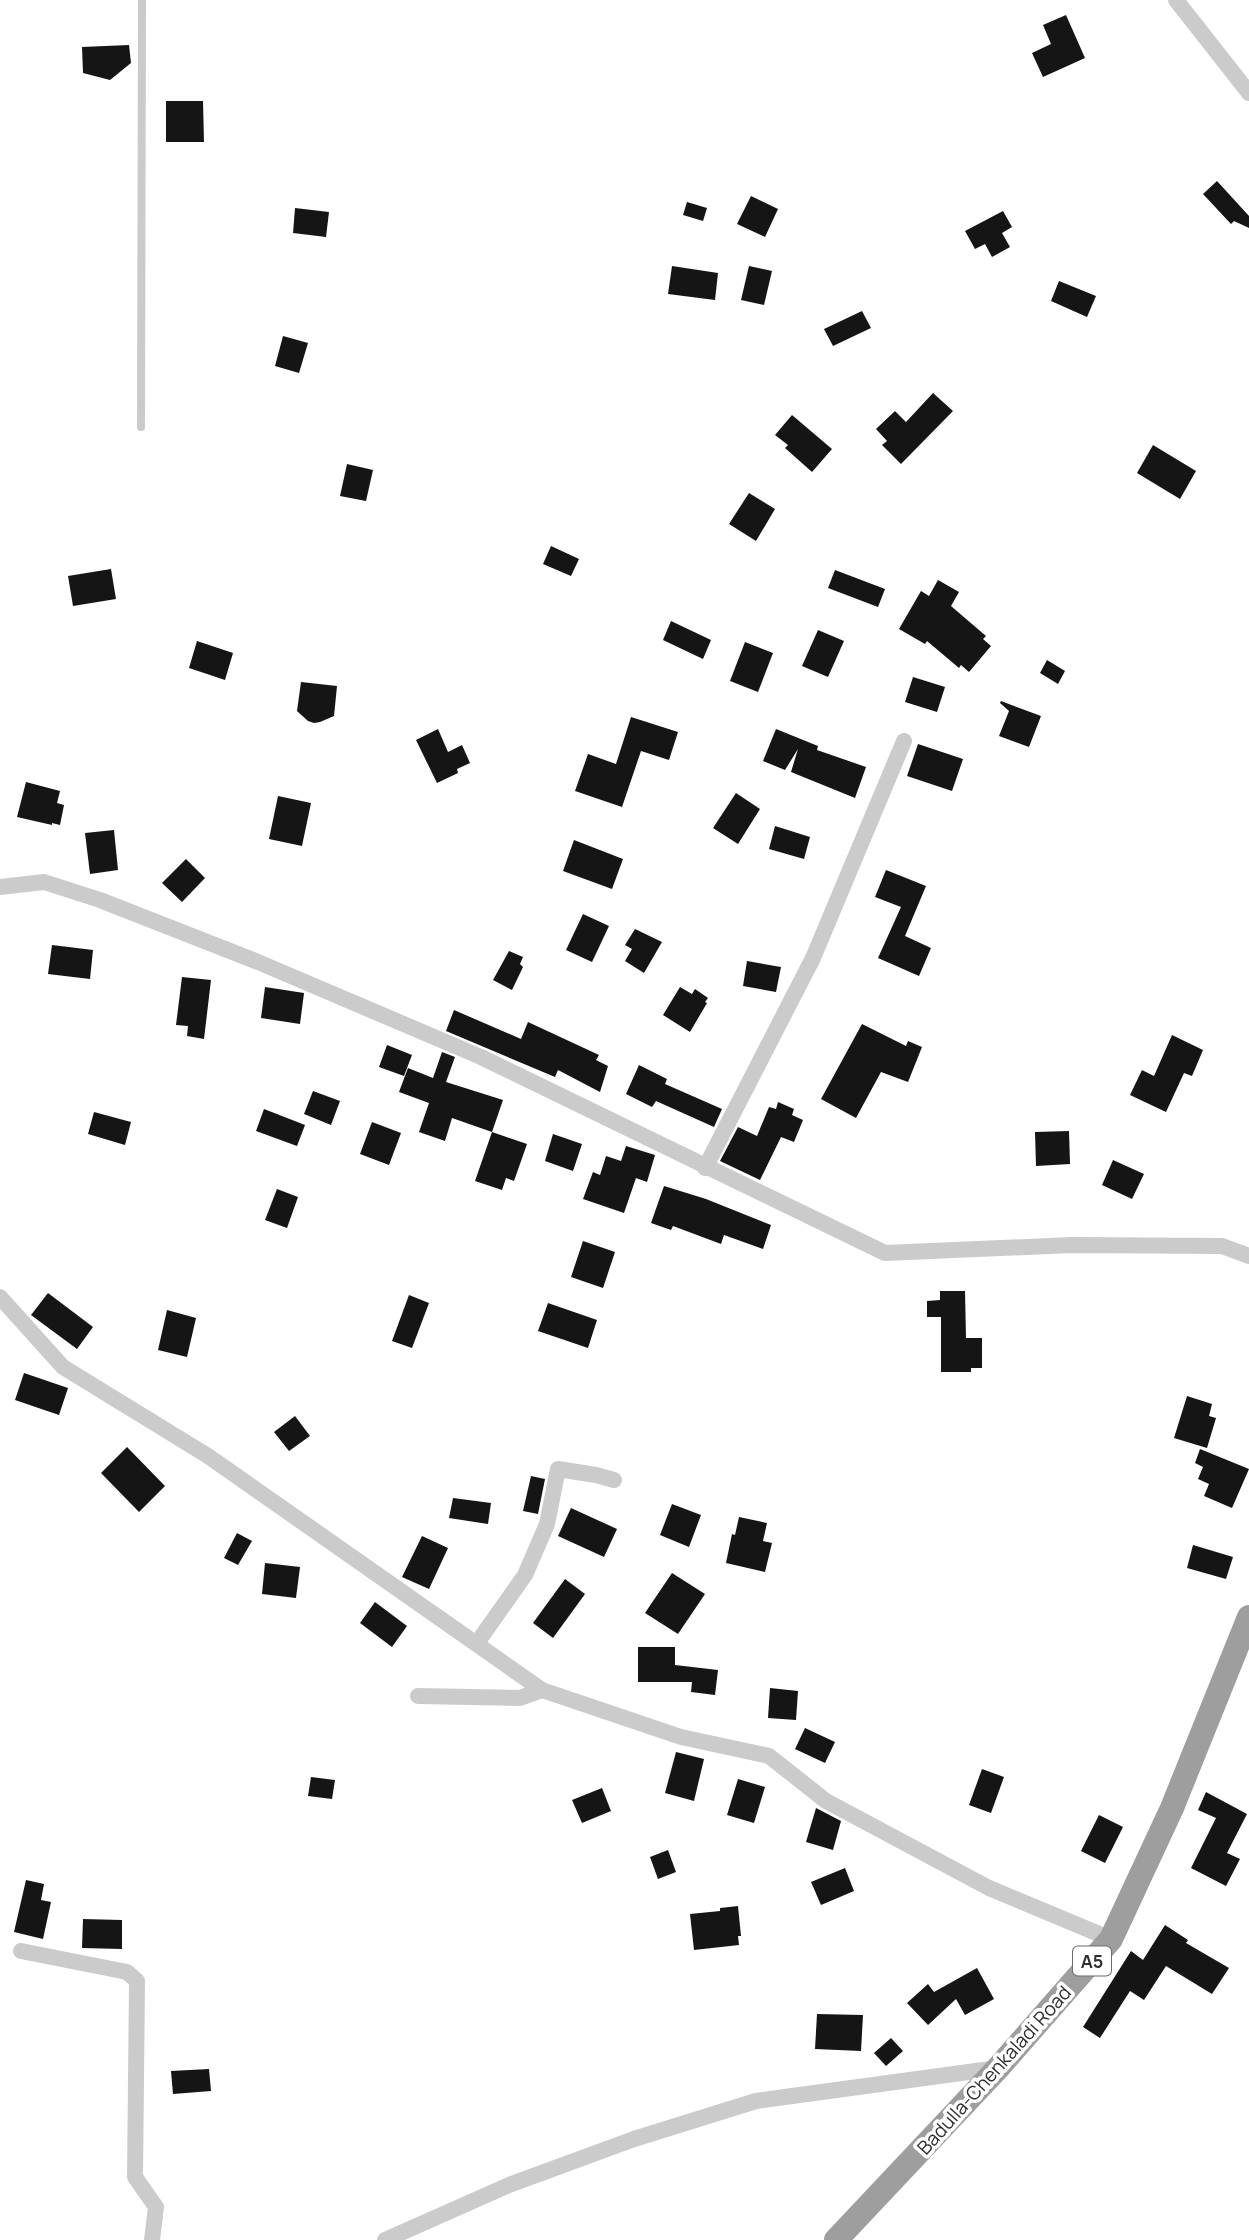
<svg xmlns="http://www.w3.org/2000/svg" width="1249" height="2240" viewBox="0 0 1249 2240" font-family="Manrope,sans-serif">
  <style>
    .building { fill: #151515 }
    .lines { fill: none; stroke-linecap: round; stroke-linejoin: round }
    .service { stroke: #cbcbcb; stroke-width: 8 }
    .minor { stroke: #cbcbcb; stroke-width: 16 }
    .trunk { stroke: #9e9e9e; stroke-width: 24 }
    .labels { text-anchor: middle; dominant-baseline: central; stroke-width: 7; stroke-linejoin: round; paint-order: stroke }
    .shield { fill: #fff; stroke: #6d6d6d; stroke-width: 2 }
    .shield-label { font-size: 18px; font-weight: bold; fill: #2e2e2e }
    .street-label { font-size: 19px; fill: #2e2e2e; stroke: #fff }
  </style>
  <rect width="100%" height="100%" fill="#fff"/>
  <g class="building">
    <polygon points="1066,15 1085,58 1043,77 1032,53 1051,44 1043,25"/>
    <polygon points="129,45 131,63 110,80 83,73 82,47"/>
    <polygon points="166,101 203,101 204,142 166,142"/>
    <polygon points="1217,181 1249,216 1249,228 1234,221 1231,224 1203,194"/>
    <polygon points="751,196 778,209 765,237 737,224"/>
    <polygon points="687,202 707,208 703,221 683,215"/>
    <polygon points="295,208 329,212 326,237 293,233"/>
    <polygon points="1003,211 1012,227 1002,233 1010,247 992,257 985,244 975,249 965,231"/>
    <polygon points="672,266 718,273 715,300 668,294"/>
    <polygon points="749,266 772,271 764,305 741,300"/>
    <polygon points="1059,281 1096,296 1087,317 1051,301"/>
    <polygon points="862,311 871,328 833,346 824,329"/>
    <polygon points="283,336 308,343 299,373 275,366"/>
    <polygon points="933,393 953,411 901,464 882,445 887,441 876,429 895,411 906,422"/>
    <polygon points="792,415 832,449 812,472 785,448 788,445 775,435"/>
    <polygon points="1153,445 1196,471 1180,499 1137,473"/>
    <polygon points="347,464 373,470 366,501 340,496"/>
    <polygon points="749,493 775,509 756,541 729,524"/>
    <polygon points="551,546 579,559 571,576 543,564"/>
    <polygon points="111,569 116,599 73,606 68,576"/>
    <polygon points="835,570 885,589 878,607 828,588"/>
    <polygon points="938,580 959,592 951,606 986,636 983,639 991,646 969,672 961,665 959,668 927,641 925,644 899,629 921,591 929,596"/>
    <polygon points="671,621 711,640 703,659 663,640"/>
    <polygon points="818,630 844,641 828,677 802,666"/>
    <polygon points="197,641 233,653 225,680 189,668"/>
    <polygon points="745,642 773,653 758,692 730,681"/>
    <polygon points="1047,660 1065,671 1058,684 1040,673"/>
    <polygon points="913,677 945,687 937,712 905,702"/>
    <polygon points="301,682 337,686 334,716 320,722 314,723 308,721 297,711"/>
    <polygon points="1001,701 1041,716 1029,747 999,736 1009,711 1000,703"/>
    <polygon points="631,717 678,732 669,760 641,751 622,807 575,791 588,754 616,764"/>
    <polygon points="438,729 448,752 462,745 470,763 457,769 458,773 437,783 416,740"/>
    <polygon points="776,729 818,746 817,750 866,767 855,798 791,772 798,749 785,770 763,761"/>
    <polygon points="918,744 963,759 952,791 907,776"/>
    <polygon points="26,782 60,791 57,803 64,805 60,825 52,823 52,825 17,817"/>
    <polygon points="736,793 760,809 738,844 713,828"/>
    <polygon points="278,796 311,803 302,846 269,839"/>
    <polygon points="775,826 810,837 804,859 769,849"/>
    <polygon points="114,830 118,870 90,874 85,833"/>
    <polygon points="574,840 623,859 612,889 563,871"/>
    <polygon points="186,859 205,878 182,902 162,883"/>
    <polygon points="886,870 926,886 905,936 931,948 919,976 878,958 901,907 875,897"/>
    <polygon points="583,914 609,926 592,962 566,950"/>
    <polygon points="635,929 662,942 644,973 625,961 632,949 625,945"/>
    <polygon points="52,945 93,950 90,979 48,974"/>
    <polygon points="509,951 523,957 520,964 523,967 512,990 493,980"/>
    <polygon points="747,961 781,967 776,992 743,986"/>
    <polygon points="182,977 211,980 204,1039 187,1036 188,1026 176,1025"/>
    <polygon points="265,987 304,993 300,1024 261,1018"/>
    <polygon points="680,987 692,994 695,989 708,998 705,1002 707,1003 690,1032 663,1015"/>
    <polygon points="454,1010 521,1039 528,1022 599,1055 596,1060 608,1066 600,1092 558,1070 555,1077 446,1031"/>
    <polygon points="862,1024 906,1046 908,1041 922,1047 908,1082 881,1072 856,1118 821,1099"/>
    <polygon points="1172,1035 1203,1050 1192,1076 1184,1073 1166,1112 1130,1095 1142,1070 1154,1076"/>
    <polygon points="387,1045 412,1055 404,1076 379,1067"/>
    <polygon points="442,1052 455,1057 446,1082 503,1100 492,1132 452,1118 445,1141 419,1132 429,1103 399,1092 408,1068 433,1078"/>
    <polygon points="639,1065 667,1079 665,1084 722,1109 714,1127 656,1101 652,1107 626,1094"/>
    <polygon points="313,1091 340,1101 331,1125 304,1114"/>
    <polygon points="778,1102 794,1109 792,1115 803,1120 794,1142 781,1137 760,1180 720,1161 738,1127 757,1136 769,1107 776,1109"/>
    <polygon points="264,1109 305,1125 297,1146 256,1131"/>
    <polygon points="94,1112 131,1122 125,1145 88,1134"/>
    <polygon points="372,1122 401,1133 389,1165 360,1154"/>
    <polygon points="1069,1131 1070,1164 1036,1166 1035,1132"/>
    <polygon points="492,1132 527,1144 514,1181 506,1178 502,1190 475,1181"/>
    <polygon points="553,1134 582,1144 573,1171 545,1161"/>
    <polygon points="626,1146 655,1155 647,1182 636,1178 624,1213 583,1199 593,1172 600,1175 606,1156 621,1161"/>
    <polygon points="1113,1160 1144,1174 1132,1199 1102,1185"/>
    <polygon points="664,1186 706,1199 771,1225 763,1249 724,1235 721,1244 673,1226 671,1230 651,1223"/>
    <polygon points="277,1189 298,1197 287,1228 265,1220"/>
    <polygon points="583,1241 615,1252 603,1288 571,1277"/>
    <polygon points="940,1291 965,1291 966,1338 982,1338 982,1368 971,1368 971,1372 941,1372 941,1317 927,1317 927,1301 940,1300"/>
    <polygon points="48,1293 93,1327 77,1349 31,1315"/>
    <polygon points="409,1295 429,1303 412,1348 392,1341"/>
    <polygon points="548,1303 597,1320 588,1348 538,1331"/>
    <polygon points="167,1310 196,1318 187,1357 158,1350"/>
    <polygon points="24,1373 68,1388 59,1415 15,1400"/>
    <polygon points="1187,1396 1212,1404 1209,1416 1216,1418 1207,1448 1174,1438"/>
    <polygon points="295,1416 310,1436 289,1451 274,1432"/>
    <polygon points="127,1447 165,1486 139,1512 101,1473"/>
    <polygon points="1200,1449 1249,1469 1232,1508 1204,1496 1209,1484 1198,1479 1203,1467 1195,1463"/>
    <polygon points="531,1476 545,1479 538,1514 523,1511"/>
    <polygon points="453,1498 491,1503 488,1524 449,1518"/>
    <polygon points="672,1504 701,1515 689,1547 660,1535"/>
    <polygon points="571,1508 617,1529 604,1557 558,1536"/>
    <polygon points="739,1517 767,1523 763,1541 772,1543 765,1572 726,1563 732,1534 735,1535"/>
    <polygon points="237,1533 252,1541 238,1565 224,1558"/>
    <polygon points="422,1536 448,1548 429,1589 402,1577"/>
    <polygon points="1193,1545 1233,1557 1226,1579 1187,1568"/>
    <polygon points="265,1563 300,1567 296,1598 262,1594"/>
    <polygon points="672,1573 705,1594 678,1634 645,1613"/>
    <polygon points="565,1579 585,1594 553,1638 533,1623"/>
    <polygon points="375,1602 407,1626 392,1647 360,1623"/>
    <polygon points="638,1647 675,1647 675,1665 718,1670 715,1695 691,1692 692,1682 638,1682"/>
    <polygon points="770,1688 798,1691 796,1720 768,1718"/>
    <polygon points="805,1728 835,1742 825,1763 795,1749"/>
    <polygon points="676,1752 704,1759 694,1801 665,1793"/>
    <polygon points="982,1769 1004,1777 991,1813 969,1805"/>
    <polygon points="311,1777 335,1780 332,1799 308,1796"/>
    <polygon points="738,1779 765,1787 754,1823 727,1815"/>
    <polygon points="602,1788 611,1811 582,1823 572,1800"/>
    <polygon points="1206,1792 1247,1814 1227,1853 1240,1859 1226,1886 1191,1868 1216,1818 1198,1810"/>
    <polygon points="816,1808 841,1821 833,1850 806,1842"/>
    <polygon points="1099,1815 1123,1827 1105,1863 1081,1851"/>
    <polygon points="668,1850 676,1872 658,1879 650,1857"/>
    <polygon points="845,1868 854,1891 821,1905 811,1882"/>
    <polygon points="26,1880 44,1884 41,1900 51,1902 43,1939 14,1932"/>
    <polygon points="738,1906 741,1936 738,1936 739,1945 694,1950 690,1914 720,1911 720,1908"/>
    <polygon points="83,1919 122,1920 122,1949 82,1948"/>
    <polygon points="1165,1925 1188,1940 1186,1943 1229,1968 1212,1994 1166,1966 1144,2000 1130,1991 1100,2038 1083,2027 1131,1951 1143,1960"/>
    <polygon points="977,1968 994,1999 965,2015 956,1999 928,2025 907,2003 928,1984 934,1992"/>
    <polygon points="817,2014 863,2015 861,2051 815,2049"/>
    <polygon points="891,2038 903,2051 886,2066 874,2053"/>
    <polygon points="209,2069 211,2091 173,2094 171,2071"/>
  </g>
  <g class="lines">
    <polyline class="service" points="141,427 142,0"/>
    <g class="minor">
      <polyline points="1176,0 1249,93"/>
      <polyline points="0,887 44,882 100,900 258,962 481,1057 885,1253 1072,1245 1222,1246 1249,1256"/>
      <polyline points="705,1168 813,958 904,741"/>
      <polyline points="0,1297 63,1367 208,1456 542,1690 681,1737 769,1756 826,1801 989,1888 1111,1939"/>
      <polyline points="477,1643 525,1575 547,1524 558,1469 596,1475 614,1480"/>
      <polyline points="418,1696 520,1698 542,1690"/>
      <polyline points="21,1951 127,1972 137,1981 135,2177 156,2207 152,2240"/>
      <polyline points="385,2240 509,2185 634,2139 756,2101 998,2068"/>
    </g>
    <polyline class="trunk" points="836,2240 998,2068 1111,1939 1172,1808 1249,1617"/>
  </g>
  <g class="labels">
    <rect class="shield" x="1073" y="1946.5" width="38" height="29" rx="5"/>
    <g class="shield-label">
      <text x="1092" y="1961">A5</text>
    </g>
    <g class="street-label">
      <text transform="translate(994 2070) rotate(-48)">Badulla-Chenkaladi Road</text>
    </g>
  </g>
</svg>
